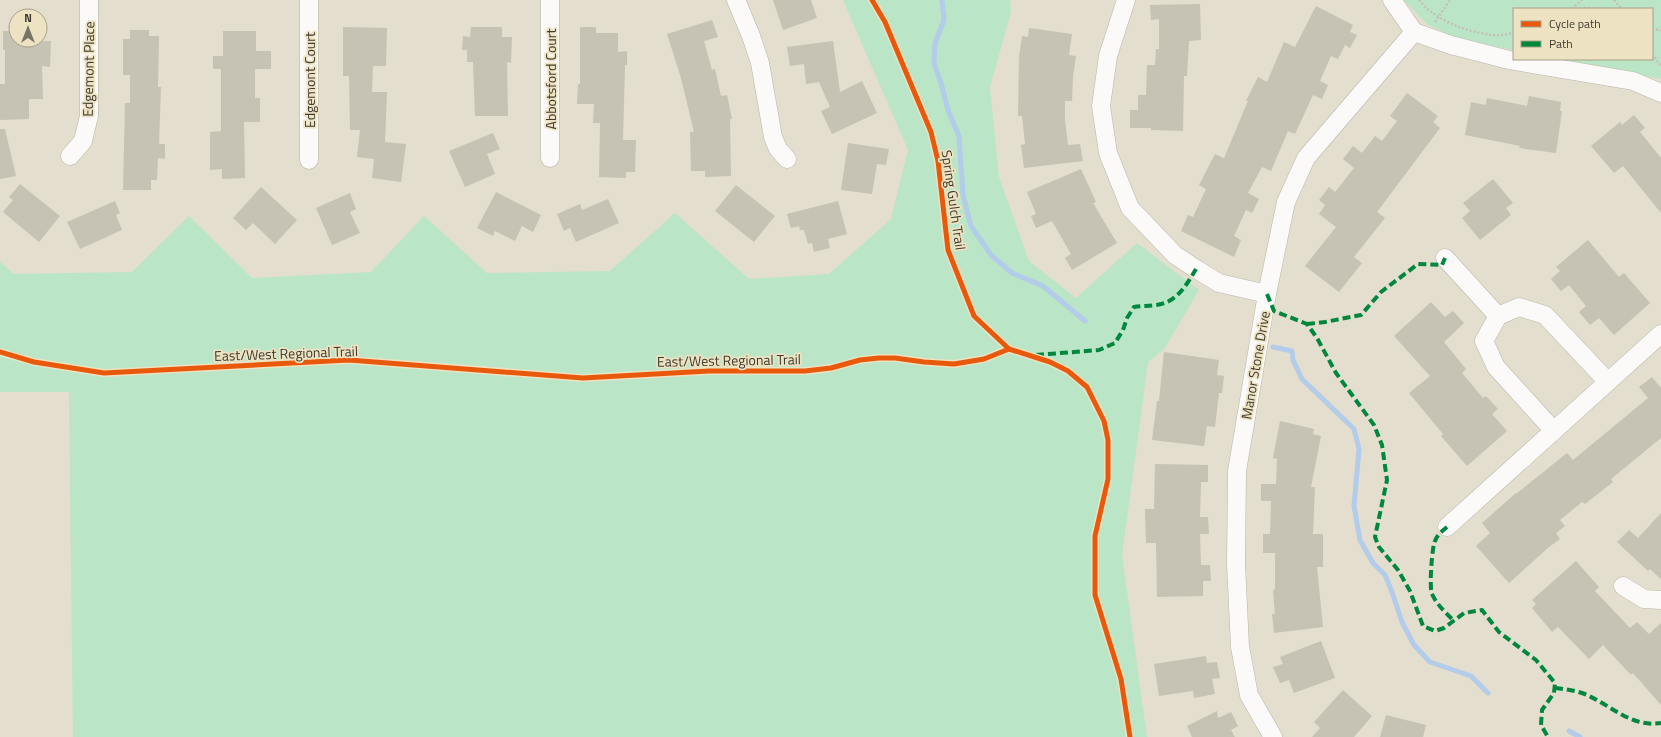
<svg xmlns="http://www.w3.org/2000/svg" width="1661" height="737" viewBox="0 0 1661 737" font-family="'Titillium Web',sans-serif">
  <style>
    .green { fill: #bae5c6 }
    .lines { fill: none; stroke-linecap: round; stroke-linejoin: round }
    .stream { stroke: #b2ccea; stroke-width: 5 }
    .building { fill: #c6c2b4 }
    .street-casing { stroke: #bab6a9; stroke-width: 19 }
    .path { stroke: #c2c1ba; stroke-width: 2.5; stroke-dasharray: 2 2; stroke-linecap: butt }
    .street { stroke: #fbfaf8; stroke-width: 18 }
    .quiet { stroke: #00873e; stroke-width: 4; stroke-dasharray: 8 4; stroke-linecap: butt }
    .cycleway-casing { stroke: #ede3c3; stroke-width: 8 }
    .cycleway { stroke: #e8590c; stroke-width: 5 }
    .labels { text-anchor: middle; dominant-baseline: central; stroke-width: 3.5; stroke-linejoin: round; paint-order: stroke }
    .street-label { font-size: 14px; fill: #3f3b2f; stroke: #ede3c3 }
  </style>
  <rect width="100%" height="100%" fill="#e3decd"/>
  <g class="green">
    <polygon points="843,0 1010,0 1011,12 990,87 999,177 1029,261 1076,298 1137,243 1199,290 1165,348 1148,362 1122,555 1147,737 73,737 69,392 0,392 0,262 14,274 132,272 189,216 252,278 371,272 424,216 487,273 610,271 675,213 749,279 829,274 891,219 908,150"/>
    <polygon points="1404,0 1661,0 1661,79 1558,59 1652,59 1652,9 1514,9 1514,50 1461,40 1427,24"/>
  </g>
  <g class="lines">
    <g class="stream">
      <polyline points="942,0 944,20 935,43 934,63 941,83 948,110 959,136 963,195 971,226 991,255 1012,273 1043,286 1085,321"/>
      <polyline points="1273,347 1292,351 1293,360 1302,379 1354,429 1359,449 1354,506 1360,540 1373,563 1385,575 1392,592 1402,622 1414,645 1430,662 1471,676 1488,693"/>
      <polyline points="1569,731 1580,737"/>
    </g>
  </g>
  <g class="building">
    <polygon points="773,0 811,0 817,18 783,30"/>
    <polygon points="1200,4 1201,40 1189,41 1187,76 1184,76 1183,131 1151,130 1151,128 1130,128 1130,110 1138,110 1138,95 1146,95 1147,65 1155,65 1156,49 1159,49 1159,19 1151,20 1150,5"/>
    <polygon points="1316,6 1353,25 1350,32 1357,35 1350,48 1345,45 1338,59 1331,56 1320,81 1328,85 1322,99 1313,95 1295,134 1288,131 1271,171 1262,167 1248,193 1259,199 1252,213 1246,210 1234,236 1241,240 1234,257 1181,231 1188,215 1193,217 1206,189 1199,185 1215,154 1224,158 1248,101 1246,101 1258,77 1267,82 1284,42 1295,47"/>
    <polygon points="712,20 718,37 704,41 712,70 715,69 721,96 727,95 732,119 730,119 731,176 705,177 705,171 691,171 690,132 694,132 681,78 667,34"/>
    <polygon points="343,27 387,28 386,66 373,66 372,92 387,92 385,142 406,144 401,182 372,178 374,159 357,157 360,130 350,130 349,76 343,76"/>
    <polygon points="471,27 502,27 502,37 512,37 511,63 507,62 508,116 475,116 473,62 467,62 467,50 462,50 463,36 470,37"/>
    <polygon points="580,27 596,27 596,33 618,33 618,52 627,51 627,65 625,65 623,140 636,140 635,172 626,172 626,178 599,177 600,123 593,123 594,104 577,104 578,84 580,84"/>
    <polygon points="1029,28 1072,34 1069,55 1076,56 1073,77 1072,101 1065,101 1065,120 1068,145 1080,144 1083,161 1024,168 1021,145 1025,144 1022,116 1018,116 1019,57 1022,36 1028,37"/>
    <polygon points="130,30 149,30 149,36 159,36 158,87 161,87 159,144 165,144 165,159 158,158 157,180 151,180 151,190 123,190 125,103 130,103 130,75 123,75 123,39 130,39"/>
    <polygon points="3,31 16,31 16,40 40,40 40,32 40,41 51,41 50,67 42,66 43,99 29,99 29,119 0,120 0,84 5,84 5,50 3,50"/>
    <polygon points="223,31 256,31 256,51 271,51 271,69 255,69 255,98 260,98 260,122 244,122 245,178 222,179 222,169 210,170 210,132 221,131 221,69 213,69 213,56 223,56"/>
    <polygon points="833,41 840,92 862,81 877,113 832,134 821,111 830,107 819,82 806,84 804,64 790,66 787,47"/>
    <polygon points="1407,93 1438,116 1433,122 1440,128 1377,212 1385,218 1354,257 1362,263 1339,292 1305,266 1336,227 1319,214 1325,205 1319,200 1329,187 1335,192 1354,168 1343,159 1353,146 1362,153 1375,136 1382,141 1397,121 1390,116"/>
    <polygon points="1529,96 1561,102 1560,111 1562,111 1556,153 1519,148 1520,146 1465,135 1471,102 1486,105 1487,98 1527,106"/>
    <polygon points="1634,115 1645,128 1640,132 1661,158 1661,213 1623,166 1614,173 1591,146 1620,122 1622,125"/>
    <polygon points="0,129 5,129 16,176 0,179"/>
    <polygon points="493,133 500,149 487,154 495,174 465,187 449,151"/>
    <polygon points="848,143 889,149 886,165 877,164 872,194 841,190"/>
    <polygon points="1081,169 1096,202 1093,203 1117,243 1072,270 1065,258 1071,254 1052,221 1036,228 1031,216 1036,214 1027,192"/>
    <polygon points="1493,179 1513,203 1506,208 1511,215 1480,240 1462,218 1470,211 1463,203"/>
    <polygon points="20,184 60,216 39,242 3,212 13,200 9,197"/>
    <polygon points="736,185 775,216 754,242 715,211"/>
    <polygon points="261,187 297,220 275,244 253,223 246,230 233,218"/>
    <polygon points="496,192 541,215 533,232 522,226 515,241 495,231 493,236 477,228"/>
    <polygon points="350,193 356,209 350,212 360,233 332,245 316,208"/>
    <polygon points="608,199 619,223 576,242 570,228 564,231 557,214 580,204 582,210"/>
    <polygon points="115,201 120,213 116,215 122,230 80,249 67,222"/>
    <polygon points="838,201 847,234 828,239 830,248 814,252 812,243 808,244 804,230 800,230 799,226 791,228 787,214"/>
    <polygon points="1588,240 1619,277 1624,273 1650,303 1614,335 1599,318 1590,325 1579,312 1586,306 1569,285 1561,291 1551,279 1560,271 1556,267"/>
    <polygon points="1431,302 1445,317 1453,311 1464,323 1444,342 1466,369 1462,373 1483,398 1486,396 1498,409 1492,414 1507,431 1467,466 1441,436 1443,434 1409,393 1430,376 1394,336"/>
    <polygon points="1164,352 1219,360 1217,375 1224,376 1222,393 1219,393 1215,427 1207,426 1204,446 1152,440 1157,401 1159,401"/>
    <polygon points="1652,377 1661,388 1661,438 1611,479 1613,482 1585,504 1582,502 1560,520 1565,526 1556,533 1560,539 1549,547 1509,583 1476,546 1490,533 1482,523 1516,493 1516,494 1567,453 1573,460 1648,398 1639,387"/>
    <polygon points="1280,421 1314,429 1313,434 1321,436 1311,487 1315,487 1313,534 1323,534 1323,567 1317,567 1323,627 1274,633 1272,614 1275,614 1273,590 1275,589 1275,553 1263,553 1263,534 1270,534 1271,501 1261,501 1261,484 1276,484 1277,459 1273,458"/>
    <polygon points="1155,464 1208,465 1208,482 1201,482 1200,517 1208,517 1209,534 1200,534 1201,565 1210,565 1211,581 1203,581 1203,596 1157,597 1156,543 1146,543 1145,509 1154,509"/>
    <polygon points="1661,513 1661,579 1650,569 1648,571 1617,542 1629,530 1638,538"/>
    <polygon points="1576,561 1599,587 1595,591 1630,628 1637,622 1649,634 1661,623 1661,705 1633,673 1631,675 1603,645 1589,659 1558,627 1552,632 1532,608 1536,604 1532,600"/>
    <polygon points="1321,641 1335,678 1294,693 1289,680 1280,683 1273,667 1283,664 1280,657"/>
    <polygon points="1206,656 1207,663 1217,662 1220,678 1212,679 1215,694 1194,698 1193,691 1159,696 1154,664"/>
    <polygon points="1343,690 1372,716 1354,737 1312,737 1320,728 1314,722"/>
    <polygon points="1217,711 1218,718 1231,712 1238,726 1231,730 1235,737 1192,737 1187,726"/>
    <polygon points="1386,715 1426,725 1423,737 1380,737"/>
  </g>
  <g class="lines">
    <g class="street-casing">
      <g id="street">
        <polyline points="309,0 309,160"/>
        <polyline points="550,0 550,158"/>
        <polyline points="736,0 751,36 760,63 773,137 778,149 787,159"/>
        <polyline points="1126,0 1108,56 1101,106 1108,153 1130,208 1175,255 1196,269 1219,283 1267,294"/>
        <polyline points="1392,0 1414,32 1451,45 1509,60 1633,81 1661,93"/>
        <polyline points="70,156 83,141 89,116 89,0"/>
        <polyline points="1445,258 1498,316"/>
        <polyline points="1554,431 1496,367 1484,341 1498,316 1519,307 1545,315 1608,382"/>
        <polyline points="1447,527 1661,334"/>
        <polyline points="1623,586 1644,599 1661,600"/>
        <polyline points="1273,737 1249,695 1240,647 1236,564 1237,471 1267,294 1286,202 1306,158 1414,32"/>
      </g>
    </g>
    <g class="path">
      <path d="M1419,0c17,21 48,32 73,35 7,1 15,-1 22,-2"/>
      <polyline points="1614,0 1622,9"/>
      <polyline points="1572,9 1582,0"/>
      <polyline points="1580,9 1586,8 1611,9"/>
      <polyline points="1435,22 1450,0"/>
      <polyline points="1652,29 1661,30"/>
      <polyline points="1652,54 1661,66"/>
    </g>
    <use href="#street" class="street"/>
    <g class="quiet">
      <polyline points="1267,294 1274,311 1307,324 1317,338 1336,373 1374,425 1382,445 1387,480 1375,537 1379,547 1398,570 1410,591 1423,626 1435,631 1444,628 1464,613 1482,610 1499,632 1536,660 1555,683 1554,693 1542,710 1541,725 1548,737"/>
      <polyline points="1307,324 1325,322 1361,315 1381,292 1418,264 1442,265 1445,258"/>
      <path d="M1036,355l63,-5 16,-7 8,-13 4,-12 7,-11c7,-1 14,-1 22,-2 20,-2 30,-19 40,-36"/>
      <path d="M1447,527c-5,4 -10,8 -12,14 -3,5 -6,48 -3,53 5,11 14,19 22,27"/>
      <path d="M1555,688c9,1 18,2 27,5 27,10 48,35 79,30"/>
    </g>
    <g class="cycleway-casing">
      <g id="cycleway">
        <polyline points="872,0 885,22 931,132 938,161 948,250 974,316 1009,349"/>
        <polyline points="0,352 34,362 104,373 349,360 583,378 709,371 805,371 831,368 860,360 879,358 895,358 924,362 954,364 984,359 1009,349 1050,362 1068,371 1087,387 1104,421 1108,440 1108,479 1095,536 1095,595 1121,679 1130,737"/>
      </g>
    </g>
    <use href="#cycleway" class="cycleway"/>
  </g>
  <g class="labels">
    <g class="street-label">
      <text transform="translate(88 69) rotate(-89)">Edgemont Place</text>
      <text transform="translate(550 79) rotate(-90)">Abbotsford Court</text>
      <text transform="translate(309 80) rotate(-90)">Edgemont Court</text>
      <text transform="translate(954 200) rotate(82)">Spring Gulch Trail</text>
      <text transform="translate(286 353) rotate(-2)">East/West Regional Trail</text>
      <text transform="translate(729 360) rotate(-1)">East/West Regional Trail</text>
      <text transform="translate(1255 365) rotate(-80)">Manor Stone Drive</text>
    </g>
  </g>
  <rect x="1513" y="8" width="140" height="52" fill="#ede3c3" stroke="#a7a088"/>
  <rect x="1521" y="21" width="20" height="6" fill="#e8590c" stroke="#a7a088"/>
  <text x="1549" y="28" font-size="12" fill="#3f3b2f">Cycle path</text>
  <rect x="1521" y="41" width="20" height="6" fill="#00873e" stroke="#a7a088"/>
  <text x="1549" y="48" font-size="12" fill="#3f3b2f">Path</text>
  <g transform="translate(28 28)"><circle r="19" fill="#ede3c3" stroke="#a7a088"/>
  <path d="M0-3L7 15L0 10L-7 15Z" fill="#787466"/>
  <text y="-6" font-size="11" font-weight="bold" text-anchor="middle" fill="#3f3b2f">N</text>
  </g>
</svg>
